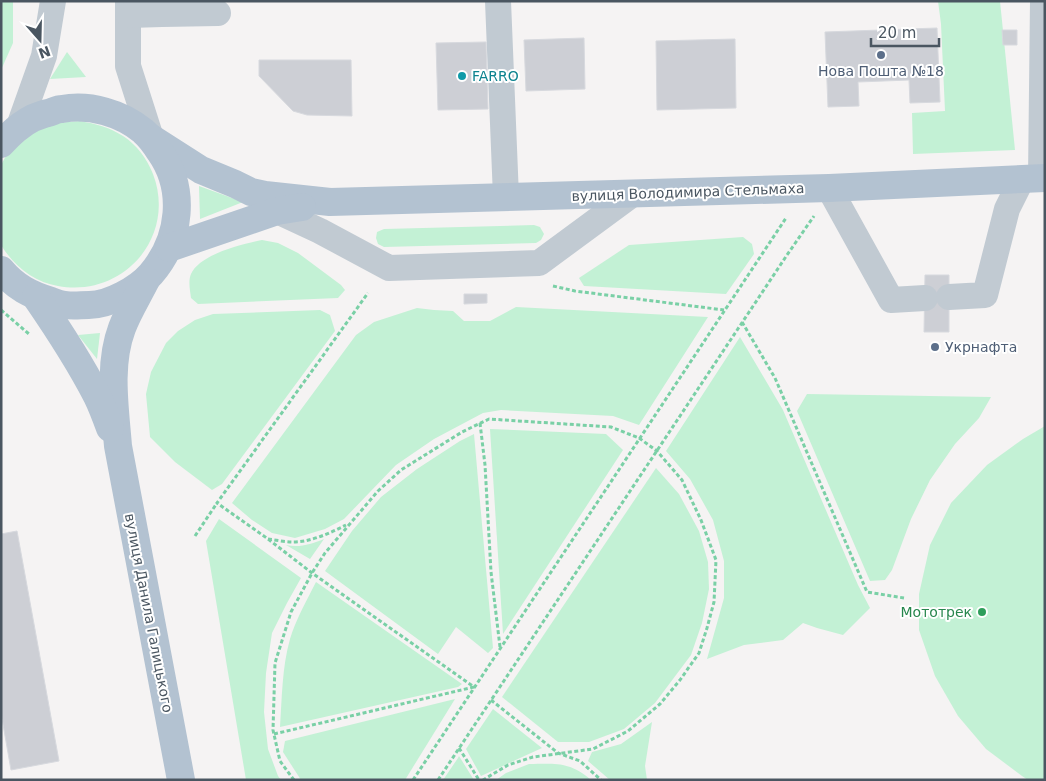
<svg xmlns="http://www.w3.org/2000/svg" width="1046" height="781" viewBox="0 0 1046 781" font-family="'DejaVu Sans',sans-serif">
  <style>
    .green { fill: #c3f1d5 }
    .building { fill: #cdcfd5; stroke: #d7d9de }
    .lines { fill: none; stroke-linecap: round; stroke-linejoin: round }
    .path { stroke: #7ad0a6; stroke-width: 3; stroke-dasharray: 4 2.5; stroke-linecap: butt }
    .minor { stroke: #c1cad2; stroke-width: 26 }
    .major { stroke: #b3c2d1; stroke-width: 28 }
    .service-dot { fill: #5c6f8a; stroke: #fff; stroke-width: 2 }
    .culture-dot { fill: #0f9aa8; stroke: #fff; stroke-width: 2 }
    .leisure-dot { fill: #2e9e5b; stroke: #fff; stroke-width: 2 }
    .labels { text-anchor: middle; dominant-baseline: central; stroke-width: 4; stroke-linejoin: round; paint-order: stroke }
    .service-label { font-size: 14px; fill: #4e5e75; stroke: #fff }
    .culture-label { font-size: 14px; fill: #0d838f; stroke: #fff; text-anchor: start }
    .street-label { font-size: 14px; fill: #4a5661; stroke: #fff }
    .leisure-label { font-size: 14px; fill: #27864d; stroke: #fff; text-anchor: end }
  </style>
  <rect width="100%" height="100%" fill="#f5f3f3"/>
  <g class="green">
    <polygon points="1,1 13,1 13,43 1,70"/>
    <polygon points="938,1 1000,1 1015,150 913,154 912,113 945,111 941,24"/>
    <polygon points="67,52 86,77 50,79"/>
    <path d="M80,121c16,3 29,6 43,15 14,9 24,23 30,38 24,63 -30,124 -95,112 -24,-4 -44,-20 -57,-41v-80l6,-11 30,-24 19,-7z"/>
    <polygon points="199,186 243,202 200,219"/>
    <polygon points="534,225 540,227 544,234 541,240 536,243 384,247 378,244 376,238 377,232 384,229"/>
    <polygon points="743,237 752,244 754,254 726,294 584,286 579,278 629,245"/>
    <path d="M262,240l16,3 20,10 43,32 4,5 -7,8 -140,6 -7,-6c-1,-8 -3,-17 0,-24 9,-20 51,-30 71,-34z"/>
    <polygon points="516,307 708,317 639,425 613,416 501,410 483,413 434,439 396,465 344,519 325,529 295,538 272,533 252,520 232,503 356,335 374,322 417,308 434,310 453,311 464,321 490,321"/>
    <polygon points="320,310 330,315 335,331 222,484 212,490 175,462 150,437 146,394 151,372 166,343 178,331 195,320 213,314"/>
    <polygon points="100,333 97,359 78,335"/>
    <polygon points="740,337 783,410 858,585 870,608 843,635 817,628 803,623 783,640 744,645 707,659 724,598 724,561 713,520 690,479 666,451"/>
    <polygon points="807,394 991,397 979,418 955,444 930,480 911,519 892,570 885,580 870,581 797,411"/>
    <polygon points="1045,426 1045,780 1028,780 1022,776 986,749 958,716 935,676 919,630 919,594 930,545 951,503 987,465 1023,439"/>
    <polygon points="490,429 606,434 623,450 503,634"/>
    <polygon points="474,434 493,648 488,653 456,627 438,654 325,571 352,531 381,497 417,469 460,441"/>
    <polygon points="656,468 679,494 699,531 708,562 709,589 702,623 691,655 655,703 624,729 589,742 558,742 502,697"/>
    <polygon points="219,519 301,578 287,603 272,633 266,673 264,712 268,749 278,776 281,780 246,780 206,541"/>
    <path d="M324,539l-14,20 -24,-14c14,3 25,-1 38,-6z"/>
    <path d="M316,582l146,102 -4,3 -178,40c2,-29 2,-60 10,-88 6,-20 17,-39 26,-57z"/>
    <polygon points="455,699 405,780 301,780 283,752 285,741"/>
    <polygon points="493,709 542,748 481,776 466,749"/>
    <polygon points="652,722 645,766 647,780 610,780 588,761 592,752 621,744"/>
    <polygon points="459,756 474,780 443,780 458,758"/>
    <path d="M529,764c26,0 40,-3 62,16h-95l10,-7z"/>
  </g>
  <g class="building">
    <polygon points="937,28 940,102 910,103 909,80 858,82 859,106 828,107 825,32"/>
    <polygon points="1002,30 1017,30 1017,45 1003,45"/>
    <polygon points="584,38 585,89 526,91 524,40"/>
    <polygon points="735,39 736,108 657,110 656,41"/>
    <polygon points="486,42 488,109 438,110 436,43"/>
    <polygon points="259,60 351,60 352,116 307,115 293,111 259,76"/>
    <polygon points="925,275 949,275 949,332 924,332"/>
    <polygon points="464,294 487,294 487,303 464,304"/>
    <polygon points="17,531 59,761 11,770 1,713 1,534"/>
  </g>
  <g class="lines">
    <g class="path">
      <polyline points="553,286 575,291 724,310"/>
      <polyline points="1,310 29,334"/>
      <polyline points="742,322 775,378 867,592 904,598"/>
      <polyline points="480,423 485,465 491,572 500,647"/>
      <polyline points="195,536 217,503"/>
      <path d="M268,539c8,1 17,3 25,3 18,0 37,-9 53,-17"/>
      <polyline points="491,700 558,753 580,761 601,780"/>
      <polyline points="274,734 474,687 312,573 268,539 217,503 368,293"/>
      <polyline points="459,748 479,780"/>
      <polyline points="294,780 280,761 273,730 275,663 291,612 312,573 325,553 378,491 401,470 462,432 489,419 611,427 639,438 657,451 682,480 701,520 716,560 714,602 707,628 699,653 680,680 660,704 628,731 593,749 533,757 508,765 483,780"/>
      <polyline points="413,780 786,218"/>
      <polyline points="438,780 787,255 814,216"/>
    </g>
    <g class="minor">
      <polyline points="128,1 128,66 151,138"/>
      <polyline points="498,1 506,197"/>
      <polyline points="129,15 162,14 218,13"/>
      <polyline points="18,129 44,56 53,1"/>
      <polyline points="1041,178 1043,1"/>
      <polyline points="829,188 891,300 925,298"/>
      <polyline points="277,211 320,231 389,268 539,263 634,193"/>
      <polyline points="949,297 985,295 1007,209 1022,179"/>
    </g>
    <g class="major">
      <polyline points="151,138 201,170 235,184 251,192 265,195 330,202 829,188 1045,178"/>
      <path d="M1,144c9,-10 20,-20 32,-26 5,-2 10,-4 15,-5 4,-1 9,-4 14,-4 28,-5 59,4 81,22 7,6 12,13 17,21 26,37 21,87 -9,122 -13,15 -42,31 -62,31 -8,0 -16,1 -23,0 -5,0 -10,-2 -15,-4 -20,-6 -36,-14 -50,-31"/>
      <polyline points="169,248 277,211 302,207"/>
      <path d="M146,280c-8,16 -18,32 -24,48 -14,37 -7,80 -4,118l63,334"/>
      <path d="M36,297c22,32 43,64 61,99 5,10 9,21 13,32"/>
    </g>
  </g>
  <g class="service-dot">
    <circle cx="881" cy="55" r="5"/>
    <circle cx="935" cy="347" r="5"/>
  </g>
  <circle class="culture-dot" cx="462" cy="76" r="5"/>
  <circle class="leisure-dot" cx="982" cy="612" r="5"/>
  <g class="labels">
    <g class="service-label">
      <text x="881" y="71">Нова Пошта №18</text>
      <text x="945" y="347" text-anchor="start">Укрнафта</text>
    </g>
    <g class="culture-label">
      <text x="472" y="76">FARRO</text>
    </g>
    <g class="street-label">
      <text transform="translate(688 192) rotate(-2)">вулиця Володимира Стельмаха</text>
      <text transform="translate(149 613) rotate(79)">вулиця Данила Галицького</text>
    </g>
    <g class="leisure-label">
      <text x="972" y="612">Мототрек</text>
    </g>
  </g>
  <rect width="1046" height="781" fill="none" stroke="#4a5661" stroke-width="5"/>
  <g transform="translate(40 40) rotate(160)" stroke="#ffffff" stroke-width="4" paint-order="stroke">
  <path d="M0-4L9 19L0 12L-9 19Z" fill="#4a5661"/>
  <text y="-8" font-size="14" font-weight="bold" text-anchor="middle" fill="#4a5661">N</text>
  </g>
  <path d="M871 38v8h68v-8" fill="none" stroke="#4a5661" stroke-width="2.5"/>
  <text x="878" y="38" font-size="15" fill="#4a5661" stroke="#ffffff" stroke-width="4" paint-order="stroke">20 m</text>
</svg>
